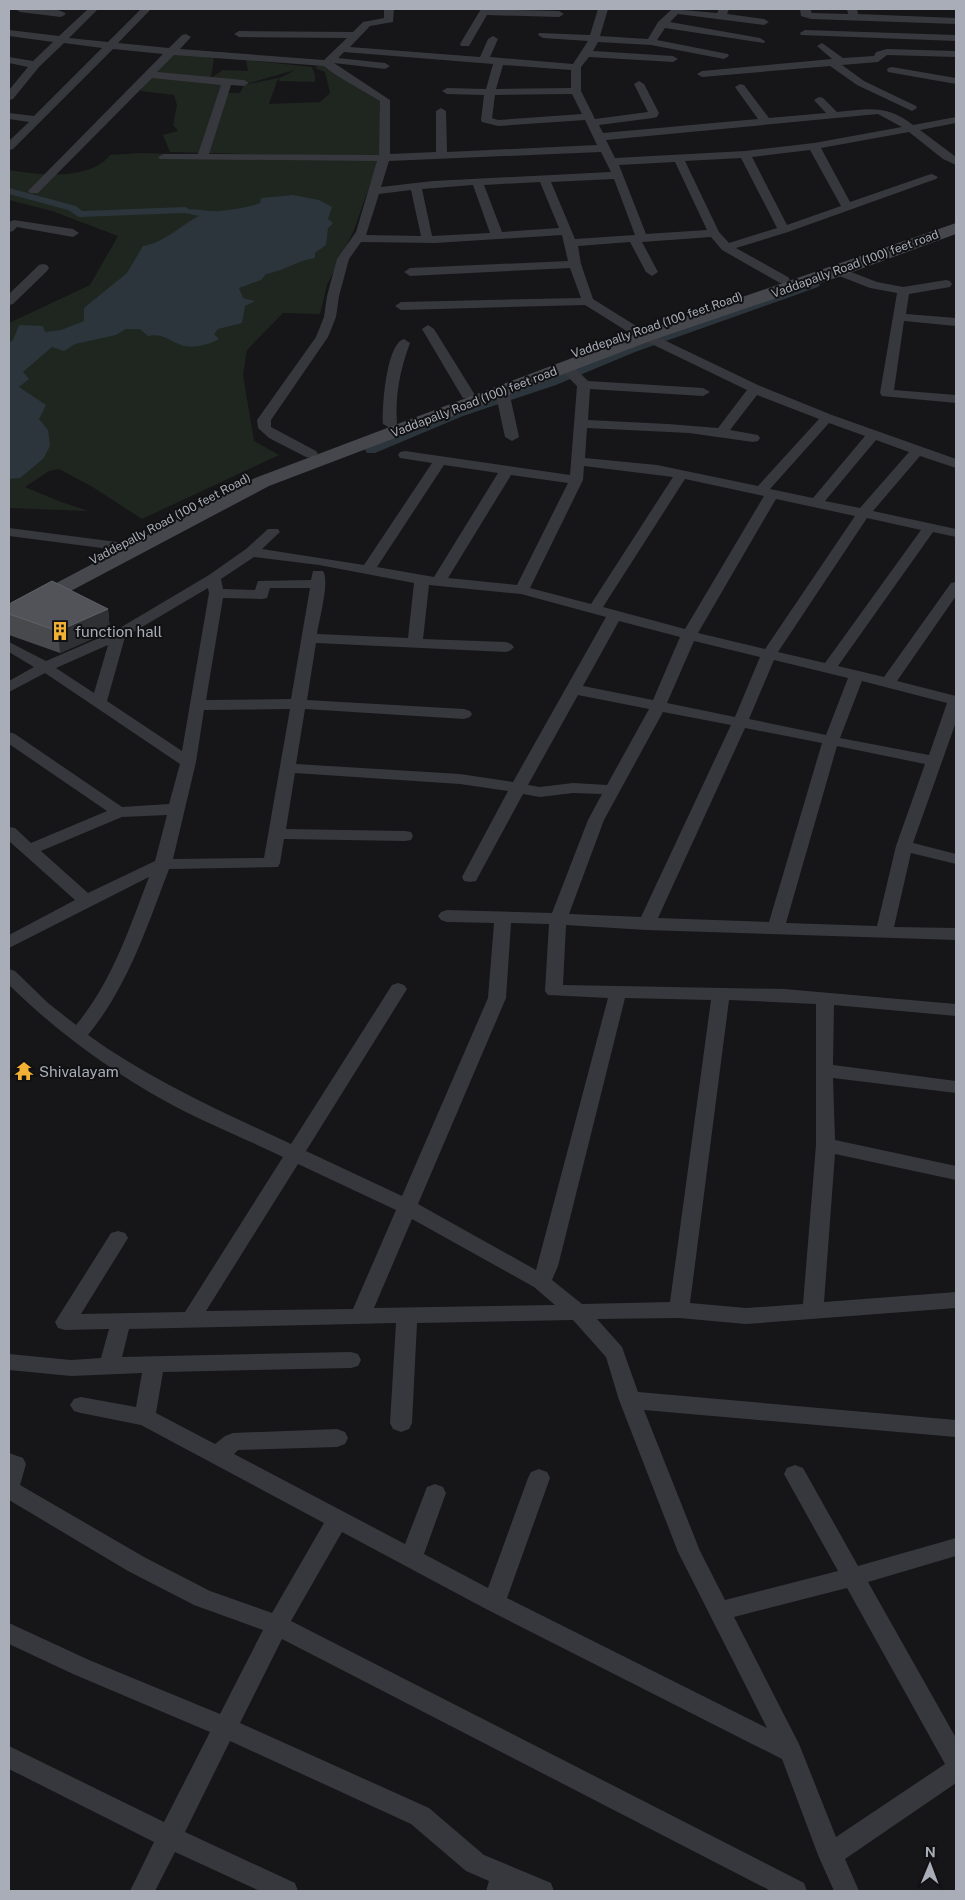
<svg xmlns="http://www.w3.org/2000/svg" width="965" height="1900" viewBox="0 0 965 1900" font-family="'Public Sans',sans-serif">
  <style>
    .green { fill: #1e261f }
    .water { fill: #2c353c }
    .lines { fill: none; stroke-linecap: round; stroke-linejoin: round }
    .canal { fill: #2c353c; fill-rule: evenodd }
    .minor { fill: #37383d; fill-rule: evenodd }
    .secondary { fill: #45474d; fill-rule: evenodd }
    .wall { fill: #47494d }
    .shaded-wall { fill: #2f3033 }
    .building { fill: #525359; stroke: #5f6168 }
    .labels { text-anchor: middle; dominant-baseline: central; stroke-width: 4; stroke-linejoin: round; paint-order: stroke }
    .far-street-label { font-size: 12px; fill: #a8adb8; stroke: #111113 }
    .poi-label { font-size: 15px; fill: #a8adb8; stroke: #111113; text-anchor: start }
  </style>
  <rect width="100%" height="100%" fill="#161618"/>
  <g class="green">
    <polygon points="173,53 214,58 211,78 223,70 248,71 246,60 312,67 315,75 315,82 279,81 280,78 277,81 269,104 320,102 330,93 325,72 317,69 316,66 324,64 329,67 333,74 360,86 381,99 380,155 327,156 170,152 163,135 178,131 173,125 177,105 174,95 140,91 151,76 227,83 225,93 240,93 244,85 282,77 295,70 250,83 180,78 153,72"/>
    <path d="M141,153l238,6 -25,71 -27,55 -7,29 -37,-1 -36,37 -4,25 11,66 25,14 -137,64 -51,-33 -32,-17 -10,2 -24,16 36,15 28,9 -80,-3v-185l81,-38 28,-49 -66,-25 -43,-11v-30c29,5 81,11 101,-15z"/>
  </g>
  <path class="water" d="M293,195l26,5 13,7 -4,12 5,4 -5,5 -2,17 -11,8v5c-18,2 -30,13 -49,16l-5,6 -22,8 4,10 12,3 -10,5 -3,17 -24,6 -4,5 5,5c-10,6 -27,10 -38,6 -14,-5 -18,-12 -33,-9l-8,-7h-14l-10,6 -41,9 -11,7 -12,-4 -29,25 6,7 -10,8 27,18 -7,14 9,11 2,16 -7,13 -23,19 -11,1v-136l4,-3 6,-15 24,1 2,6 16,-2 23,-9v-13l43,-35 16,-27c21,-3 38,-21 56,-30l-14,-3v-3c10,-2 18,1 28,1 8,1 39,-4 47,-8l1,-5z"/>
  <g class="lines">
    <g class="canal">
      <polygon points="9,188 76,206 82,211 185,207 190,210 185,213 79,217 68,210 9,194"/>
      <polygon points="814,282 818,283 820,285 818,287 635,352 556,385 463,416 375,453 367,453 365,450 367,447 455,410 548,379 627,348"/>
    </g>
    <g class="minor">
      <path d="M15,9c12,-1 42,-3 51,5l-5,3 -41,-5z"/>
      <path d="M88,9h10l-29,29 39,4 33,-33h10l-33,34 51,5 13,-13 4,-1 5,3 -11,12 144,11 23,-22 -108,-1 -5,-3 5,-3 114,1 10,-10 21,-4v-9h10l-1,13 -23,4 -20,21 130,10 8,-18 5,-3 5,3 -8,18 83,7 15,-23 -45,-3 -5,-3 1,-2 51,2 8,-26h10l-8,27 48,3 10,-17 14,-13 45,4 2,-4h10l-2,5 37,5 5,3 -5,3 -86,-11 -8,8 90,16 5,3 -1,2 -99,-15 -8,12 71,14 1,2 -5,3 -73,-14 -53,-3 -5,9 80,5 5,3 -5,3 -84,-5 -8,10v24l14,28 53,-7 -14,-28 5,-3 5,3 15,29 -2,4 -4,1 -54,7 4,8 155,-14 -23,-32 5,-3 4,1 25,33 57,-5 -12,-13 5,-3 4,1 14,14c32,-3 49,-8 76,13l43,-8v6l-36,7 36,27v8l-13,-6 -34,-27 -88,16 29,54 78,-27 4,-1 6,3 -2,2 -148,53 -52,16 52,29 2,3 -2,3h-8l-58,-33 -11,-13 -69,5 16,30 -6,4 -6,-4 -16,-30 -52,4 3,18 12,35 48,30 119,57 72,29 124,44v9l-36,-12 -47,55 83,18v8l-23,-5 -95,134 46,11 67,-94 5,-1v14l-59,85 59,15v26l-43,121 43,11v10l-45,-11 -17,74 62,1v12l-310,-10 -80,-5 -3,60 221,4 172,15v12l-122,-11 -1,60 123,16v12l-123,-15 2,62 121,26v14l-121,-26 -11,148 132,-10v16l-210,16 -67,-6 -82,1 25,28 16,45 318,28v17l-312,-27 56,141 25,49 113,-29 -54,-97 3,-6 8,-3 8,3 55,98 98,-28v18l-88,26 88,156v45l-111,76 14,32h-25l-16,-36 -36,-96 -296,-150 -144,-77 -51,89 513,262 3,8h-36l-489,-252 -42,84 189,85 55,47 67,28 3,8h-68l3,-10 -23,-10 -55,-47 -181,-83 -45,91 110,51 3,8h-38l-85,-39 -20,39h-25l24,-49 -145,-73v-23l155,76 46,-90 -137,-58 -64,-30v-21l80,37 131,54 43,-84 -69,-25 -66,-34 -119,-71v-47l14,5 3,6 -6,21 124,72 66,34 62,22 52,-90 -183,-98 -60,-12 -7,-2 -4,-6 4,-6 7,-2 55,10 6,-34 -71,3 -62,-6v-16l62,6 30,-2 8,-29 -44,1 -7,-2 -3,-6 56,-89 7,-2 7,2 3,5 -47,76 104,-2 98,-155c-39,-19 -80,-35 -118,-56 -57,-32 -109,-70 -156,-116v-16l6,2 33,32 28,22c36,-43 53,-96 73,-148l-140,71v-13l66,-35 -66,-59v-14l6,1 16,15 76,-32 -98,-67v-12l6,2 107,73 47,-3 11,-40 -135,-91 -36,19v-11l25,-14 -25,-15v-10l37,19 67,-29 96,-57 37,-26 22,-20h10l2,3 -18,17 102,16 68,-102 -32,-5 -2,-3 2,-3 5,-1 165,24 7,-89 -16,-16 -1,-3 1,-3h10l17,17 115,7 7,4 -7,4 -113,-7 -2,31 80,4 50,4 29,-38 -114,-55 -48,-30 -184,5 -6,-4 6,-4 180,-4 -11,-30 -160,8 -6,-4 6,-4 158,-7 -6,-26 -127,8 -74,-1 -12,17 -10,37 -3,21 -8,20 -57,83v7l45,24 2,3 -7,4 -5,-1 -37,-19 -11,-10 -1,-8 59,-83 8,-20 3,-21 10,-37 19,-27 21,-71 -217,-2 -2,-2 6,-3h34l23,-69 -69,-7 -114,115h-8l-2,-2 2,-2 133,-135 -50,-5 -100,100 -4,1v-9l20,-19 -20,-3v-6l25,3 68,-68 -38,-5 -25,24 -26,32 -4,1v-10l19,-23 -19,-4v-6l24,4 20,-19 -44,-6v-6l50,6zM344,52l149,12 -7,25 -39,-1 -5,3 5,3 37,1 -3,25 1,2 16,4 87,-6 12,25 -150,7 -1,-41 -5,-3 -5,3v41l-46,2v-54l-56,-37 51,6 5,-3 -5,-3 -47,-5zM174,55l150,11 10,8 46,27 -1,54 -170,-1 22,-69 13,1 5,-3 -5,-3 -87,-8zM503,65l68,5v18l-75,1zM572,94l10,20 -84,6 -6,-2 3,-23zM878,114l24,13 -88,16 -69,8 -130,7 -9,-18zM810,150l31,56 -54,19 -35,-68zM601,152l10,20 -178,9 -52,6 8,-26zM741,158l36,70 -48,15 -10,-11 -34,-71zM675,162l32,68 -61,4 -27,-69zM614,179l21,56 -60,4 -24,-57zM540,182l19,46 -57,4 -18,-47zM473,185l17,48 -58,3 -10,-47zM411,190l10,46 -55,-1 13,-41zM757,395l62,24 -61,67 -101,-21 -72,-7 2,-30 102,5 64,9 5,-1 2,-3 -2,-3 -28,-5zM829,423l36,13 -52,62 -43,-9zM876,440l33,12 -49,56 -35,-7zM444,465l54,8 -64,104 -57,-10zM584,466l89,11 -82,127 -61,-16 53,-108zM511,475l57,8 -51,102 -69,-7zM685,479l79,17 -79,133 -82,-22zM776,499l79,17 -90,133 -67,-16zM867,518l54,12 -96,133 -47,-11zM254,557l65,8 95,18 -6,55 -91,-4c2,-14 13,-53 6,-63h-10l-2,9 -53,1 -3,9 -32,-1 -2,-10zM429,585l92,9 85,23 -93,165 -53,-8 -164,-10 9,-55 159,10 6,-2 2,-3 -2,-3 -6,-2 -157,-9 9,-57 190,9 5,-2 3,-3 -3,-3 -5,-2 -83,-3zM208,588l1,5 -27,158 -75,-50 18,-64zM270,588h40l-19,111 -85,1 17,-102 39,1 5,-1zM619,621l61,16 -27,63 -70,-14zM694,641l66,16 -25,60 -68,-14zM108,645l-14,48 -38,-25zM774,660l74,18 -22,57 -77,-16zM862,681l85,22 -18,52 -89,-17zM578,695l71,14 -42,76 -34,-2 -33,4 -12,-2zM290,709l-26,149 -91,1 23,-97 8,-52zM663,712l68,13 -90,192 -72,-3 35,-94zM745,728l77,15 -53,179 -111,-4zM837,746l88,18 -29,82 -19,80 -91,-3zM295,773l165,11 48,7 -46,86 2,4 6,1 6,-1 2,-4 45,-83 17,3 33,-4 29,1 -14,26 -36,93 -105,-3 -6,2 -3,4 3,4 6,2 47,1 -6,75 -86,198 -96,-45 101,-162 -3,-4 -6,-2 -6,2 -101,159c-71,-33 -139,-63 -203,-109 40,-49 59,-108 81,-166l109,-2 2,-4 4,-24 121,2 6,-1 2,-4 -2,-4 -6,-1 -119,-2zM167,815l-12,46 -67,32 -47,-42 81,-34zM511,923l38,1 -4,67 3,4 60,3 -72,272 -118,-66 88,-206zM625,998l86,2 -41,302 -88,2 -30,-24 6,-14zM729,1000l87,4v141l-13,159 -57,4 -56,-5zM298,1164l98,46 -43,99 -147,2zM412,1219l122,68 21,18 -181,3zM573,1320l33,37 13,43 59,152 89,176 -260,-130 43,-120 -3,-6 -8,-3 -8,3 -3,6 -40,110 -64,-34 22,-61 -3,-6 -8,-3 -8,3 -22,57 -171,-90 4,-4 99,-3 8,-3 3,-6 -3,-6 -8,-3 -104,4 -8,3 -10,8 -59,-31 7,-41 188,-4 7,-2 3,-6 -3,-6 -7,-2 -229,5 7,-28 267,-6 -6,100 3,6 8,3 8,-3 3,-6 5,-100zM847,1588l98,176 -109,73 -37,-93 -65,-127z"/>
      <polygon points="481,9 559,11 564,14 559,17 487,15 469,46 461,46 460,44"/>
      <polygon points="800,9 810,9 812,13 848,14 847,9 857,9 858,14 956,18 956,24 811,19 801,16"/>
      <polygon points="805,30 956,35 956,41 801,35 800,33"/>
      <polygon points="822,43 843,58 874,56 876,52 887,49 956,51 956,57 887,55 878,62 842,65 864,81 916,106 917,108 912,111 857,85 830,66 702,77 697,74 702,71 832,59 817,46"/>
      <polygon points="892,67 956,78 956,84 888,72 887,70 888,68"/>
      <polygon points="14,220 73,229 79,233 73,237 17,227 13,231 9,232 9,222"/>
      <polygon points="43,264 47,265 49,268 47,271 13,304 9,305 9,294 39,265"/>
      <polygon points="838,267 877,282 903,287 946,280 950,281 952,284 950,287 909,294 906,314 956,318 956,326 904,321 894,390 956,395 956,403 882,396 880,393 897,293 870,288 834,274 832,271 834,268"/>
      <polygon points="428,325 434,329 475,395 473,398 463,398 461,395 422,329"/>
      <path d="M404,339l6,4c-10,27 -15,52 -13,81l-7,4 -7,-4c-1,-16 3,-80 21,-85z"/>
      <polygon points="502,387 509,391 519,437 512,441 505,437 495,391"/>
      <polygon points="9,528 117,542 122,543 124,546 122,549 117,550 9,536"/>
    </g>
    <polygon class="secondary" points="956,223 956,234 844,275 653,340 269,486 16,620 9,622 9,608 255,478 641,332"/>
  </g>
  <polygon class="wall" points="9,604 108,609 110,631 60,653 9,635"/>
  <polygon class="shaded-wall" points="108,609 110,631 60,653 58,631"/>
  <polygon class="building" points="52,581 108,609 58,631 9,614 9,604"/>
  <defs>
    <g id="building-bare" transform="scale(1.5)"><path d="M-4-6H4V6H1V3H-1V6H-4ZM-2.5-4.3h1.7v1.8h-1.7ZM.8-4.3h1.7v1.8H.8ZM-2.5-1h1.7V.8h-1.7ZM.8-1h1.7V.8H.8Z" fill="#f2b134" stroke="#111113" stroke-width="2.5" paint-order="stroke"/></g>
    <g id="temple-bare" transform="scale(1.5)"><path d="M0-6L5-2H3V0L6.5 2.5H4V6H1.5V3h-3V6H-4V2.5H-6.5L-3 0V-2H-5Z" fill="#f2b134" stroke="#111113" stroke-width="2.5" paint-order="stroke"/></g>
  </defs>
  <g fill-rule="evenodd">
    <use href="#building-bare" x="60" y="631"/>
    <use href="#temple-bare" x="24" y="1071"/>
  </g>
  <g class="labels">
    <g class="far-street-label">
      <text transform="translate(855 264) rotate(-20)">Vaddapally Road (100) feet road</text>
      <text transform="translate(657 325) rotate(-19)">Vaddepally Road (100 feet Road)</text>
      <text transform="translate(474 402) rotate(-21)">Vaddapally Road (100) feet road</text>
      <text transform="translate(170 519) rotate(-28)">Vaddepally Road (100 feet Road)</text>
    </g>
    <g class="poi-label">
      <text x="75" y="631">function hall</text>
      <text x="39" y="1071">Shivalayam</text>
    </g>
  </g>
  <rect width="965" height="1900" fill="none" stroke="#a8adb8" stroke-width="20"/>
  <g transform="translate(930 1865) rotate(1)" stroke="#111113" stroke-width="4" paint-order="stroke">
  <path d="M0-4L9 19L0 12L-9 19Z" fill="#a8adb8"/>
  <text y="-8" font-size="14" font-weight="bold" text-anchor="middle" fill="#a8adb8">N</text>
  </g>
</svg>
